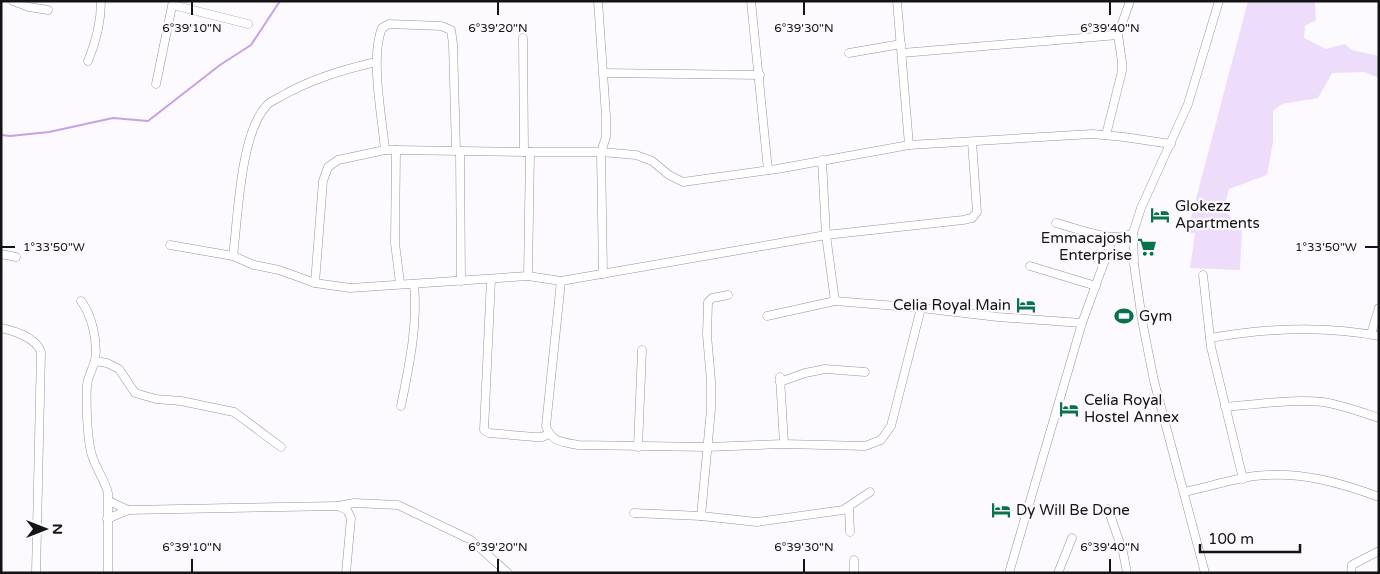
<svg xmlns="http://www.w3.org/2000/svg" width="1380" height="574" viewBox="0 0 1380 574" font-family="'Varela Round',sans-serif">
  <style>
    .green { fill: #edddfa }
    .lines { fill: none; stroke-linecap: round; stroke-linejoin: round }
    .stream { stroke: #c7a0e5; stroke-width: 2 }
    .minor-casing { stroke: #97939b; stroke-width: 9 }
    .minor { stroke: #fff; stroke-width: 8 }
    .ticks { fill: none; stroke: #141315; stroke-width: 2 }
    .labels { text-anchor: middle; dominant-baseline: central; stroke-width: 4.5; stroke-linejoin: round; paint-order: stroke }
    .poi-label { font-size: 15px; fill: #141315; stroke: #fcfafe; text-anchor: start }
    .ticks-label { font-size: 12px; text-anchor: middle; fill: #141315; stroke: #fcfafe; stroke-width: 4.5; stroke-linejoin: round; paint-order: stroke }
  </style>
  <rect width="100%" height="100%" fill="#fcfafe"/>
  <polygon class="green" points="1248,1 1315,1 1316,20 1305,26 1304,38 1326,49 1345,44 1352,50 1379,56 1379,78 1364,72 1332,73 1318,98 1282,104 1273,111 1273,142 1267,175 1229,189 1224,209 1242,231 1240,270 1190,268 1195,233 1187,233"/>
  <g class="lines">
    <polyline class="stream" points="1,135 10,136 49,132 113,118 148,121 220,65 251,45 280,1"/>
    <g class="minor-casing">
      <g id="minor">
        <polyline points="13,1 29,7 48,10"/>
        <polyline points="598,1 606,116 606,137 601,152 603,274"/>
        <polyline points="751,1 768,170"/>
        <polyline points="897,1 909,145"/>
        <polyline points="173,5 248,24"/>
        <polyline points="523,38 524,152"/>
        <polyline points="849,53 901,44"/>
        <polyline points="902,53 1118,35"/>
        <path d="M88,61c8,-19 13,-39 13,-60"/>
        <path d="M376,62c-31,7 -69,19 -96,35 -4,2 -10,5 -13,8 -27,28 -29,113 -34,151l21,9 25,5 36,13 35,5 178,-12 33,5 265,-46 137,-15 9,-2 5,-6 -5,-70"/>
        <polyline points="604,73 760,75"/>
        <polyline points="156,84 173,1"/>
        <polyline points="1106,135 1122,71 1122,62 1118,35 1130,1"/>
        <path d="M385,150c-3,-34 -15,-92 -3,-122l7,-4 52,2 10,4 2,14 3,107"/>
        <polyline points="396,150 395,243 400,283"/>
        <polyline points="460,151 461,281"/>
        <polyline points="822,160 826,235 835,301"/>
        <path d="M1056,223c21,5 57,21 77,10"/>
        <polyline points="170,245 233,256"/>
        <polyline points="1,254 16,257"/>
        <polyline points="1030,266 1096,286"/>
        <polyline points="1203,275 1211,347 1243,479"/>
        <polyline points="528,276 530,152"/>
        <polyline points="491,279 484,430 489,433 535,437 542,437 549,434"/>
        <path d="M561,281l-15,145c5,16 17,16 32,19l130,2 76,-3 81,2 16,-6 10,-14 30,-118"/>
        <polyline points="315,283 323,181 328,167 338,160 385,150 396,150 530,152 601,152 636,155 652,161 669,175 683,182 777,169 909,145 1092,134 1124,137 1171,144"/>
        <path d="M81,301c11,14 17,41 14,59 -2,8 -7,17 -8,25 -1,17 0,46 3,62 2,17 14,30 18,46v80"/>
        <polyline points="767,316 835,301 921,308 998,317 1082,323"/>
        <path d="M1,328c14,3 35,10 40,24l-5,221"/>
        <polyline points="1371,334 1379,308"/>
        <path d="M1210,338c56,-10 112,-13 169,-2"/>
        <polyline points="95,361 107,363 119,369 135,393 156,399 181,401 234,412 281,447"/>
        <polyline points="780,377 784,444"/>
        <polyline points="780,382 805,373 825,369 865,372"/>
        <path d="M401,406c8,-40 17,-80 13,-122"/>
        <path d="M1225,407c32,-3 66,-8 98,-5 19,3 38,10 56,16"/>
        <polyline points="638,447 642,350"/>
        <path d="M1184,492c24,-5 48,-13 71,-16 44,-5 84,6 124,21"/>
        <polyline points="109,501 128,510"/>
        <polyline points="338,506 354,503 398,505 471,540 508,573"/>
        <polyline points="849,508 850,532"/>
        <polyline points="1108,509 1123,552 1127,573"/>
        <polyline points="634,513 701,516 757,522 843,510 870,492"/>
        <polyline points="701,516 711,409 711,381 707,335 708,302 712,298 728,295"/>
        <polyline points="107,519 128,510 338,506 347,510 351,518 346,573"/>
        <polyline points="854,560 854,573"/>
        <polyline points="1009,573 1082,323 1113,238"/>
        <polyline points="1058,573 1072,538"/>
        <polyline points="1205,573 1154,381 1142,320 1134,264 1133,233 1141,208 1188,104 1219,1"/>
        <polyline points="1351,573 1352,565 1379,551"/>
      </g>
    </g>
    <use href="#minor" class="minor"/>
  </g>
  <path class="ticks" d="M192,2v13M498,2v13M804,2v13M1110,2v13M2,247h13M1365,247h13M192,559v13M498,559v13M804,559v13M1110,559v13"/>
  <defs>
    <g id="hotel-bare" transform="scale(1.5)"><path d="M-6-4.5h1.5V1H6V5H4.5V3h-9V5H-6ZM-4 0a1.8 1.8 0 1 1 3.6 0ZM.5 0V-2.5h3Q6-2.5 6 0Z" fill="#08724a" stroke="#fcfafe" stroke-width="2.5" paint-order="stroke"/></g>
    <g id="supermarket-bare" transform="scale(1.5)"><path d="M-6-5.5h2.5l.6 2H6L4.5 2H-2.5L-4.4-4H-6ZM-1.5 3.2a1.3 1.3 0 1 0 .1 0ZM3 3.2a1.3 1.3 0 1 0 .1 0Z" fill="#08724a" stroke="#fcfafe" stroke-width="2.5" paint-order="stroke"/></g>
    <g id="stadium-bare" transform="scale(1.5)"><path d="M0-5a6.5 5 0 1 0 0 10a6.5 5 0 1 0 0-10ZM-3.5-1.8h7v3.6h-7Z" fill="#08724a" stroke="#fcfafe" stroke-width="2.5" paint-order="stroke"/></g>
  </defs>
  <g fill-rule="evenodd">
    <use href="#hotel-bare" x="1160" y="215"/>
    <use href="#supermarket-bare" x="1147" y="247"/>
    <use href="#hotel-bare" x="1026" y="305"/>
    <use href="#stadium-bare" x="1124" y="316"/>
    <use href="#hotel-bare" x="1069" y="409"/>
    <use href="#hotel-bare" x="1001" y="510"/>
  </g>
  <g class="labels">
    <g class="poi-label">
      <text x="1175" y="206">Glokezz<tspan x="1175" dy="17">Apartments</tspan></text>
      <text x="1132" y="238" text-anchor="end">Emmacajosh<tspan x="1132" dy="17">Enterprise</tspan></text>
      <text x="1011" y="305" text-anchor="end">Celia Royal Main</text>
      <text x="1139" y="316">Gym</text>
      <text x="1084" y="400">Celia Royal<tspan x="1084" dy="17">Hostel Annex</tspan></text>
      <text x="1016" y="510">Dy Will Be Done</text>
    </g>
  </g>
  <g class="ticks-label">
    <text x="192" y="32">6°39'10"N</text>
    <text x="498" y="32">6°39'20"N</text>
    <text x="804" y="32">6°39'30"N</text>
    <text x="1110" y="32">6°39'40"N</text>
    <text x="1326" y="251">1°33'50"W</text>
    <text x="54" y="251">1°33'50"W</text>
    <text x="192" y="551">6°39'10"N</text>
    <text x="498" y="551">6°39'20"N</text>
    <text x="804" y="551">6°39'30"N</text>
    <text x="1110" y="551">6°39'40"N</text>
  </g>
  <rect width="1380" height="574" fill="none" stroke="#141315" stroke-width="5"/>
  <g transform="translate(45 529) rotate(90)" stroke="#fcfafe" stroke-width="4" paint-order="stroke">
  <path d="M0-4L9 19L0 12L-9 19Z" fill="#141315"/>
  <text y="-8" font-size="14" font-weight="bold" text-anchor="middle" fill="#141315">N</text>
  </g>
  <path d="M1200 544v8h100v-8" fill="none" stroke="#141315" stroke-width="2.5"/>
  <text x="1208" y="544" font-size="15" fill="#141315" stroke="#fcfafe" stroke-width="4" paint-order="stroke">100 m</text>
</svg>
